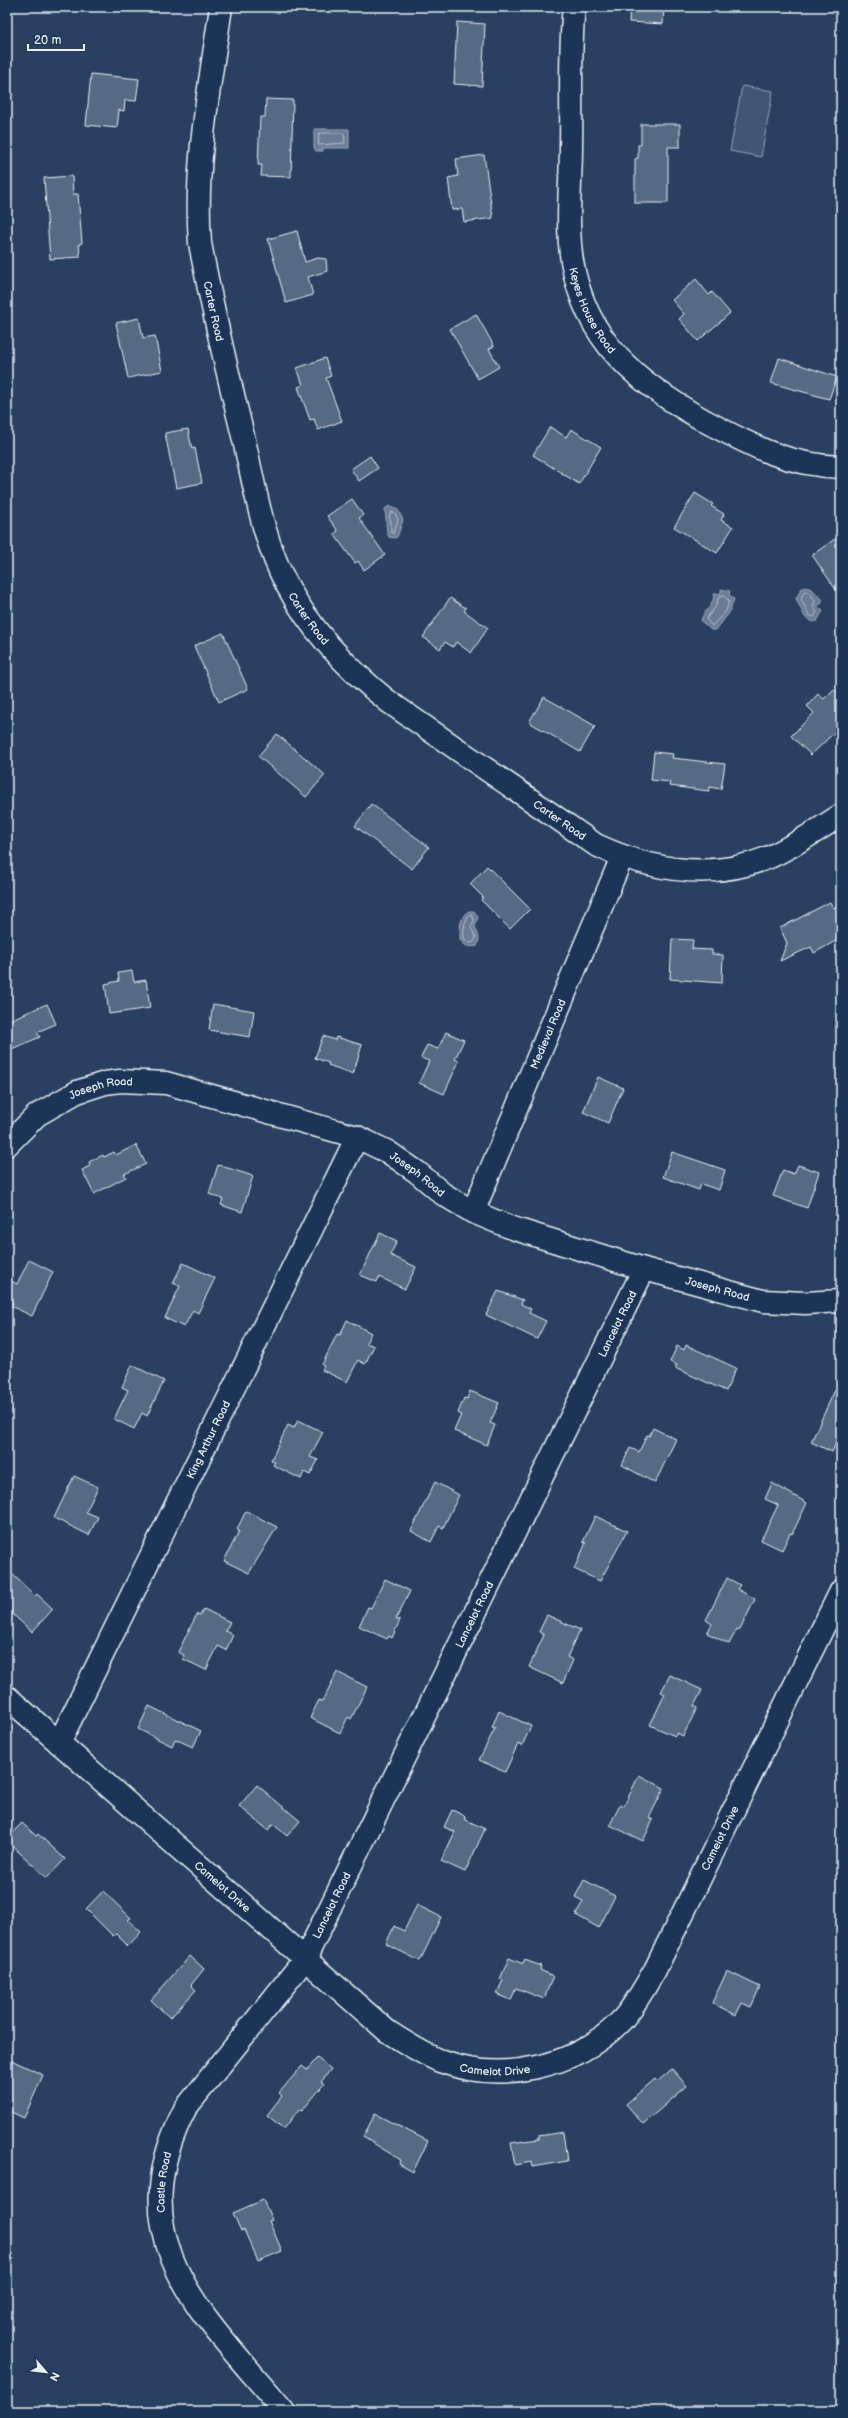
<svg xmlns="http://www.w3.org/2000/svg" width="848" height="2418" viewBox="0 0 848 2418" font-family="'Balsamiq Sans',sans-serif">
  <style>
    .green { fill: #415774; stroke: #94a4b6 }
    .water { fill: #6b7c95; stroke: #9dabbd }
    .lines { fill: none; stroke-linecap: round; stroke-linejoin: round }
    .shore { stroke: #b6c2d0; stroke-width: 1 }
    .building { fill: #556a83; stroke: #e8f1f8 }
    .minor-casing { stroke: #e8f1f8; stroke-width: 25 }
    .minor { stroke: #1d3557; stroke-width: 22 }
    .labels { text-anchor: middle; dominant-baseline: central; stroke-width: 3; stroke-linejoin: round; paint-order: stroke }
    .street-label { font-size: 11px; fill: #e8f1f8; stroke: #1d3557 }
  </style>
  <rect width="100%" height="100%" fill="#294061"/>
  <filter id="ink" filterUnits="userSpaceOnUse"><feTurbulence type="fractalNoise" baseFrequency=".025" numOctaves="2"/><feDisplacementMap in="SourceGraphic" scale="8" xChannelSelector="R" yChannelSelector="G"/><feConvolveMatrix kernelMatrix="1 2 1 2 8 2 1 2 1" color-interpolation-filters="sRGB"/></filter>
  <g filter="url(#ink)">
    <polygon class="green" points="742,86 773,91 761,157 730,151"/>
    <g class="water">
      <polygon points="314,129 349,129 349,148 323,148 323,151 316,151 314,148"/>
      <path d="M389,506l9,4 5,10 -5,15 -2,3 -7,-1c-5,-9 -1,-20 -5,-27z"/>
      <polygon points="805,587 812,589 822,599 822,603 817,606 823,611 817,621 813,622 805,617 796,599 801,589"/>
      <path d="M721,589l9,2 -1,4 5,4 -5,14 -13,17h-5l-10,-9c2,-11 12,-12 13,-27l7,-1z"/>
      <path d="M469,911h5l4,6 -3,10c3,8 6,10 2,19 -8,2 -12,0 -17,-6 0,-11 -1,-24 9,-29z"/>
    </g>
    <g class="lines">
      <g class="shore">
        <polygon points="319,133 344,133 345,143 319,145"/>
        <polygon points="392,512 395,513 398,520 393,534 391,532 391,522 389,516"/>
        <polygon points="805,591 810,593 815,601 813,607 817,612 814,617 809,615 801,599"/>
        <polygon points="724,596 729,601 726,611 712,626 706,619 716,606 718,598"/>
        <path d="M472,915l2,5 -3,8 5,9 -2,5 -4,1 -6,-4c-1,-9 0,-16 4,-23z"/>
      </g>
    </g>
    <g class="building">
      <polygon points="630,7 664,7 663,24 629,22"/>
      <polygon points="457,22 485,24 482,86 454,84"/>
      <polygon points="91,74 139,79 136,101 125,100 124,111 119,110 117,128 86,125"/>
      <polygon points="266,99 293,100 291,177 261,176 262,165 258,165 260,117 265,117"/>
      <polygon points="641,124 680,124 680,147 668,147 668,203 635,203 635,159 638,158 638,145 641,145"/>
      <polygon points="484,155 493,218 464,222 462,209 452,210 448,178 458,176 456,159"/>
      <polygon points="72,176 73,194 78,194 82,243 79,244 80,257 50,259 44,178"/>
      <polygon points="297,231 305,262 318,258 326,259 327,271 308,277 313,295 286,303 268,239"/>
      <polygon points="696,279 709,295 712,292 730,313 698,341 679,319 684,314 672,300"/>
      <polygon points="476,314 494,346 489,349 499,367 478,379 450,329"/>
      <polygon points="139,318 143,338 155,336 162,371 128,378 116,323"/>
      <polygon points="325,358 331,376 326,378 342,421 318,430 314,419 310,420 298,387 303,385 297,368"/>
      <polygon points="779,358 837,377 829,399 771,383"/>
      <polygon points="550,427 566,437 571,429 601,447 579,484 533,455"/>
      <polygon points="188,429 192,449 195,448 202,483 176,488 165,433"/>
      <polygon points="370,456 378,468 359,481 351,469"/>
      <polygon points="695,493 713,504 711,506 724,514 721,520 733,527 717,553 674,527"/>
      <polygon points="352,499 363,515 359,518 385,555 364,570 358,561 355,563 334,534 338,531 327,516"/>
      <polygon points="835,539 841,548 841,597 812,555"/>
      <polygon points="450,598 466,608 464,611 488,628 471,653 456,642 453,647 445,642 440,649 423,637"/>
      <polygon points="223,633 248,689 219,702 194,646"/>
      <polygon points="834,689 841,697 841,726 811,755 791,736 814,713 807,706 818,694 824,699"/>
      <polygon points="544,697 595,726 580,752 529,722"/>
      <polygon points="277,734 325,775 306,797 258,756"/>
      <polygon points="654,752 673,754 672,758 725,764 721,789 709,787 709,791 669,786 670,782 651,780"/>
      <polygon points="371,804 429,847 412,869 355,826"/>
      <polygon points="487,866 530,909 510,929 481,900 483,897 470,884"/>
      <polygon points="830,902 833,908 841,904 841,938 814,953 811,947 780,961 787,943 780,928"/>
      <polygon points="672,939 693,940 692,949 712,950 712,954 723,955 722,983 670,979"/>
      <polygon points="132,971 134,982 146,980 150,1008 109,1014 105,984 119,981 118,973"/>
      <polygon points="47,1004 56,1024 37,1032 40,1037 7,1051 7,1021"/>
      <polygon points="213,1004 254,1011 250,1037 209,1030"/>
      <polygon points="446,1032 464,1040 455,1059 459,1061 444,1094 419,1083 429,1061 421,1058 427,1045 438,1049"/>
      <polygon points="323,1036 335,1040 336,1037 362,1045 353,1074 328,1065 329,1063 315,1058"/>
      <polygon points="598,1077 623,1088 608,1123 583,1112"/>
      <polygon points="136,1145 146,1164 124,1174 126,1177 94,1194 82,1170 90,1166 89,1162 103,1155 104,1157 114,1152 116,1155"/>
      <polygon points="672,1152 725,1170 719,1190 701,1184 699,1190 663,1177"/>
      <polygon points="218,1165 253,1176 242,1212 221,1205 223,1199 209,1194"/>
      <polygon points="798,1165 819,1172 807,1208 773,1196 783,1170 794,1174"/>
      <polygon points="380,1233 397,1241 390,1255 416,1267 405,1289 379,1277 377,1282 360,1275"/>
      <polygon points="29,1260 53,1272 32,1316 11,1306 13,1303 7,1300 7,1279 17,1284"/>
      <polygon points="183,1263 215,1278 198,1313 193,1310 184,1327 165,1318 180,1286 173,1283"/>
      <polygon points="498,1291 523,1300 521,1304 531,1309 529,1313 546,1321 537,1339 486,1315"/>
      <polygon points="347,1320 371,1333 366,1343 374,1346 365,1364 358,1360 347,1382 322,1370 324,1366 322,1365 337,1334 340,1335"/>
      <polygon points="686,1345 736,1368 726,1391 675,1368 677,1365 670,1362 677,1346 684,1350"/>
      <polygon points="132,1365 164,1381 147,1416 142,1413 134,1429 114,1419 128,1390 122,1387"/>
      <polygon points="841,1377 841,1432 832,1452 811,1442"/>
      <polygon points="470,1391 499,1403 490,1423 495,1425 487,1445 454,1431 461,1415 458,1413 464,1398 467,1399"/>
      <polygon points="298,1420 323,1432 310,1457 318,1460 310,1475 304,1472 301,1479 273,1465 275,1462 271,1460 288,1425 294,1428"/>
      <polygon points="653,1428 676,1439 655,1483 622,1465 630,1448 639,1452 647,1435 649,1436"/>
      <polygon points="74,1476 98,1487 86,1512 98,1517 89,1535 54,1518"/>
      <polygon points="435,1482 459,1495 443,1528 439,1526 431,1542 411,1531"/>
      <polygon points="772,1483 807,1503 792,1534 790,1533 782,1550 761,1540 778,1505 765,1499"/>
      <polygon points="246,1511 277,1527 249,1573 224,1561 239,1531 237,1529"/>
      <polygon points="595,1516 627,1531 600,1581 574,1569 586,1543 583,1542"/>
      <polygon points="7,1569 35,1596 37,1594 53,1609 32,1632 7,1609"/>
      <polygon points="727,1578 740,1585 737,1589 755,1599 740,1630 737,1629 729,1644 707,1633 712,1624 706,1620"/>
      <polygon points="385,1579 410,1591 396,1619 400,1620 392,1638 389,1636 387,1639 359,1626 368,1607 371,1608"/>
      <polygon points="204,1609 230,1622 225,1631 233,1635 226,1650 218,1646 206,1670 183,1659 184,1655 178,1652 197,1614 200,1615"/>
      <polygon points="547,1615 580,1630 567,1657 573,1660 563,1683 529,1667 544,1635 539,1632"/>
      <polygon points="337,1672 367,1687 351,1719 348,1717 340,1733 310,1718 319,1700 322,1702"/>
      <polygon points="670,1675 702,1690 694,1706 697,1708 683,1736 677,1733 675,1736 650,1725 665,1694 661,1692"/>
      <polygon points="149,1706 201,1731 193,1747 175,1739 172,1746 138,1729"/>
      <polygon points="499,1711 531,1726 522,1746 518,1744 505,1772 479,1760 495,1728 492,1727"/>
      <polygon points="639,1775 664,1788 649,1818 653,1820 643,1841 610,1825 620,1804 624,1806"/>
      <polygon points="257,1785 300,1821 287,1836 273,1824 268,1830 239,1806"/>
      <polygon points="452,1810 465,1816 464,1819 485,1829 465,1872 441,1861 455,1832 444,1827"/>
      <polygon points="22,1823 36,1836 38,1834 65,1859 47,1878 7,1841 7,1838"/>
      <polygon points="584,1880 615,1896 599,1928 576,1915 583,1901 575,1897"/>
      <polygon points="103,1891 131,1918 128,1920 141,1932 128,1946 116,1934 113,1936 86,1909"/>
      <polygon points="417,1905 441,1917 420,1961 386,1944 394,1926 404,1931"/>
      <polygon points="190,1956 204,1969 191,1985 196,1990 170,2018 151,2000"/>
      <polygon points="509,1958 523,1964 525,1960 541,1966 540,1970 553,1976 544,1999 516,1988 511,2000 497,1994 503,1980 500,1979"/>
      <polygon points="727,1971 760,1987 751,2007 742,2003 736,2015 712,2003"/>
      <polygon points="7,2058 43,2075 24,2118 7,2110"/>
      <polygon points="317,2058 331,2069 321,2082 324,2084 302,2111 299,2109 284,2129 267,2115 282,2096 279,2093 302,2066 307,2070"/>
      <polygon points="672,2069 687,2086 643,2124 626,2104 655,2079 657,2082"/>
      <polygon points="375,2114 428,2141 413,2172 399,2164 401,2160 363,2137"/>
      <polygon points="563,2132 567,2161 533,2167 532,2162 515,2165 511,2143 539,2139 539,2136"/>
      <polygon points="263,2200 272,2220 269,2221 282,2251 258,2261 244,2230 241,2231 233,2213"/>
    </g>
    <g class="lines">
      <g class="minor-casing">
        <g id="minor">
          <path id="s1" d="M221,7c-11,78 -27,157 -21,236 12,66 28,132 44,197 11,48 19,101 43,145 24,46 62,85 102,117l207,143c54,25 113,36 171,13 26,-11 50,-28 74,-43"/>
          <path id="s2" d="M574,7c-5,45 -2,94 -3,139 0,38 -5,78 1,115 14,82 65,121 133,160 47,25 82,44 136,46"/>
          <path id="s3" d="M7,1145l30,-30 40,-23 28,-9 15,-2 46,2 191,54 31,15 29,20 26,22 30,18 39,16 132,41 119,32 42,2 36,-2"/>
          <path id="s4" d="M473,1212l149,-355"/>
          <path id="s5" d="M7,1697l380,334c17,11 34,22 53,30 61,23 135,7 181,-40 14,-15 23,-33 34,-51l186,-379"/>
          <path id="s6" d="M59,1743l298,-606"/>
          <path id="s7" d="M284,2411c-80,-96 -167,-169 -99,-302l120,-150 339,-690"/>
        </g>
      </g>
      <use href="#minor" class="minor"/>
    </g>
  </g>
  <g class="labels">
    <g class="street-label">
      <text stroke="none"><textPath href="#s2" startOffset="308">Keyes House Road</textPath></text>
      <text stroke="none"><textPath href="#s1" startOffset="307">Carter Road</textPath></text>
      <text stroke="none"><textPath href="#s1" startOffset="631">Carter Road</textPath></text>
      <text stroke="none"><textPath href="#s1" startOffset="955">Carter Road</textPath></text>
      <text stroke="none"><textPath href="#s4" startOffset="193">Medieval Road</textPath></text>
      <text stroke="none"><textPath href="#s3" startOffset="113">Joseph Road</textPath></text>
      <text stroke="none"><textPath href="#s3" startOffset="449">Joseph Road</textPath></text>
      <text stroke="none"><textPath href="#s3" startOffset="773">Joseph Road</textPath></text>
      <text stroke="none"><textPath href="#s7" startOffset="1245">Lancelot Road</textPath></text>
      <text stroke="none"><textPath href="#s6" startOffset="338">King Arthur Road</textPath></text>
      <text stroke="none"><textPath href="#s7" startOffset="921">Lancelot Road</textPath></text>
      <text stroke="none"><textPath href="#s5" startOffset="971">Camelot Drive</textPath></text>
      <text stroke="none"><textPath href="#s5" startOffset="287">Camelot Drive</textPath></text>
      <text stroke="none"><textPath href="#s7" startOffset="597">Lancelot Road</textPath></text>
      <text stroke="none"><textPath href="#s5" startOffset="623">Camelot Drive</textPath></text>
      <text stroke="none"><textPath href="#s7" startOffset="268">Castle Road</textPath></text>
    </g>
  </g>
  <rect width="848" height="2418" fill="none" stroke="#1d3557" stroke-width="24"/>
  <rect x="12" y="12" width="824" height="2394" fill="none" stroke="#e8f1f8" stroke-width="1.5" filter="url(#ink)"/>
  <g transform="translate(46 2372) rotate(118)" stroke="#1d3557" stroke-width="3" paint-order="stroke">
  <path d="M0-3L7 15L0 10L-7 15Z" fill="#e8f1f8"/>
  <text y="-6" font-size="11" font-weight="bold" text-anchor="middle" fill="#e8f1f8">N</text>
  </g>
  <path d="M28 44v6h56v-6" fill="none" stroke="#e8f1f8" stroke-width="2"/>
  <text x="34" y="44" font-size="12" fill="#e8f1f8" stroke="#1d3557" stroke-width="3" paint-order="stroke">20 m</text>
</svg>
